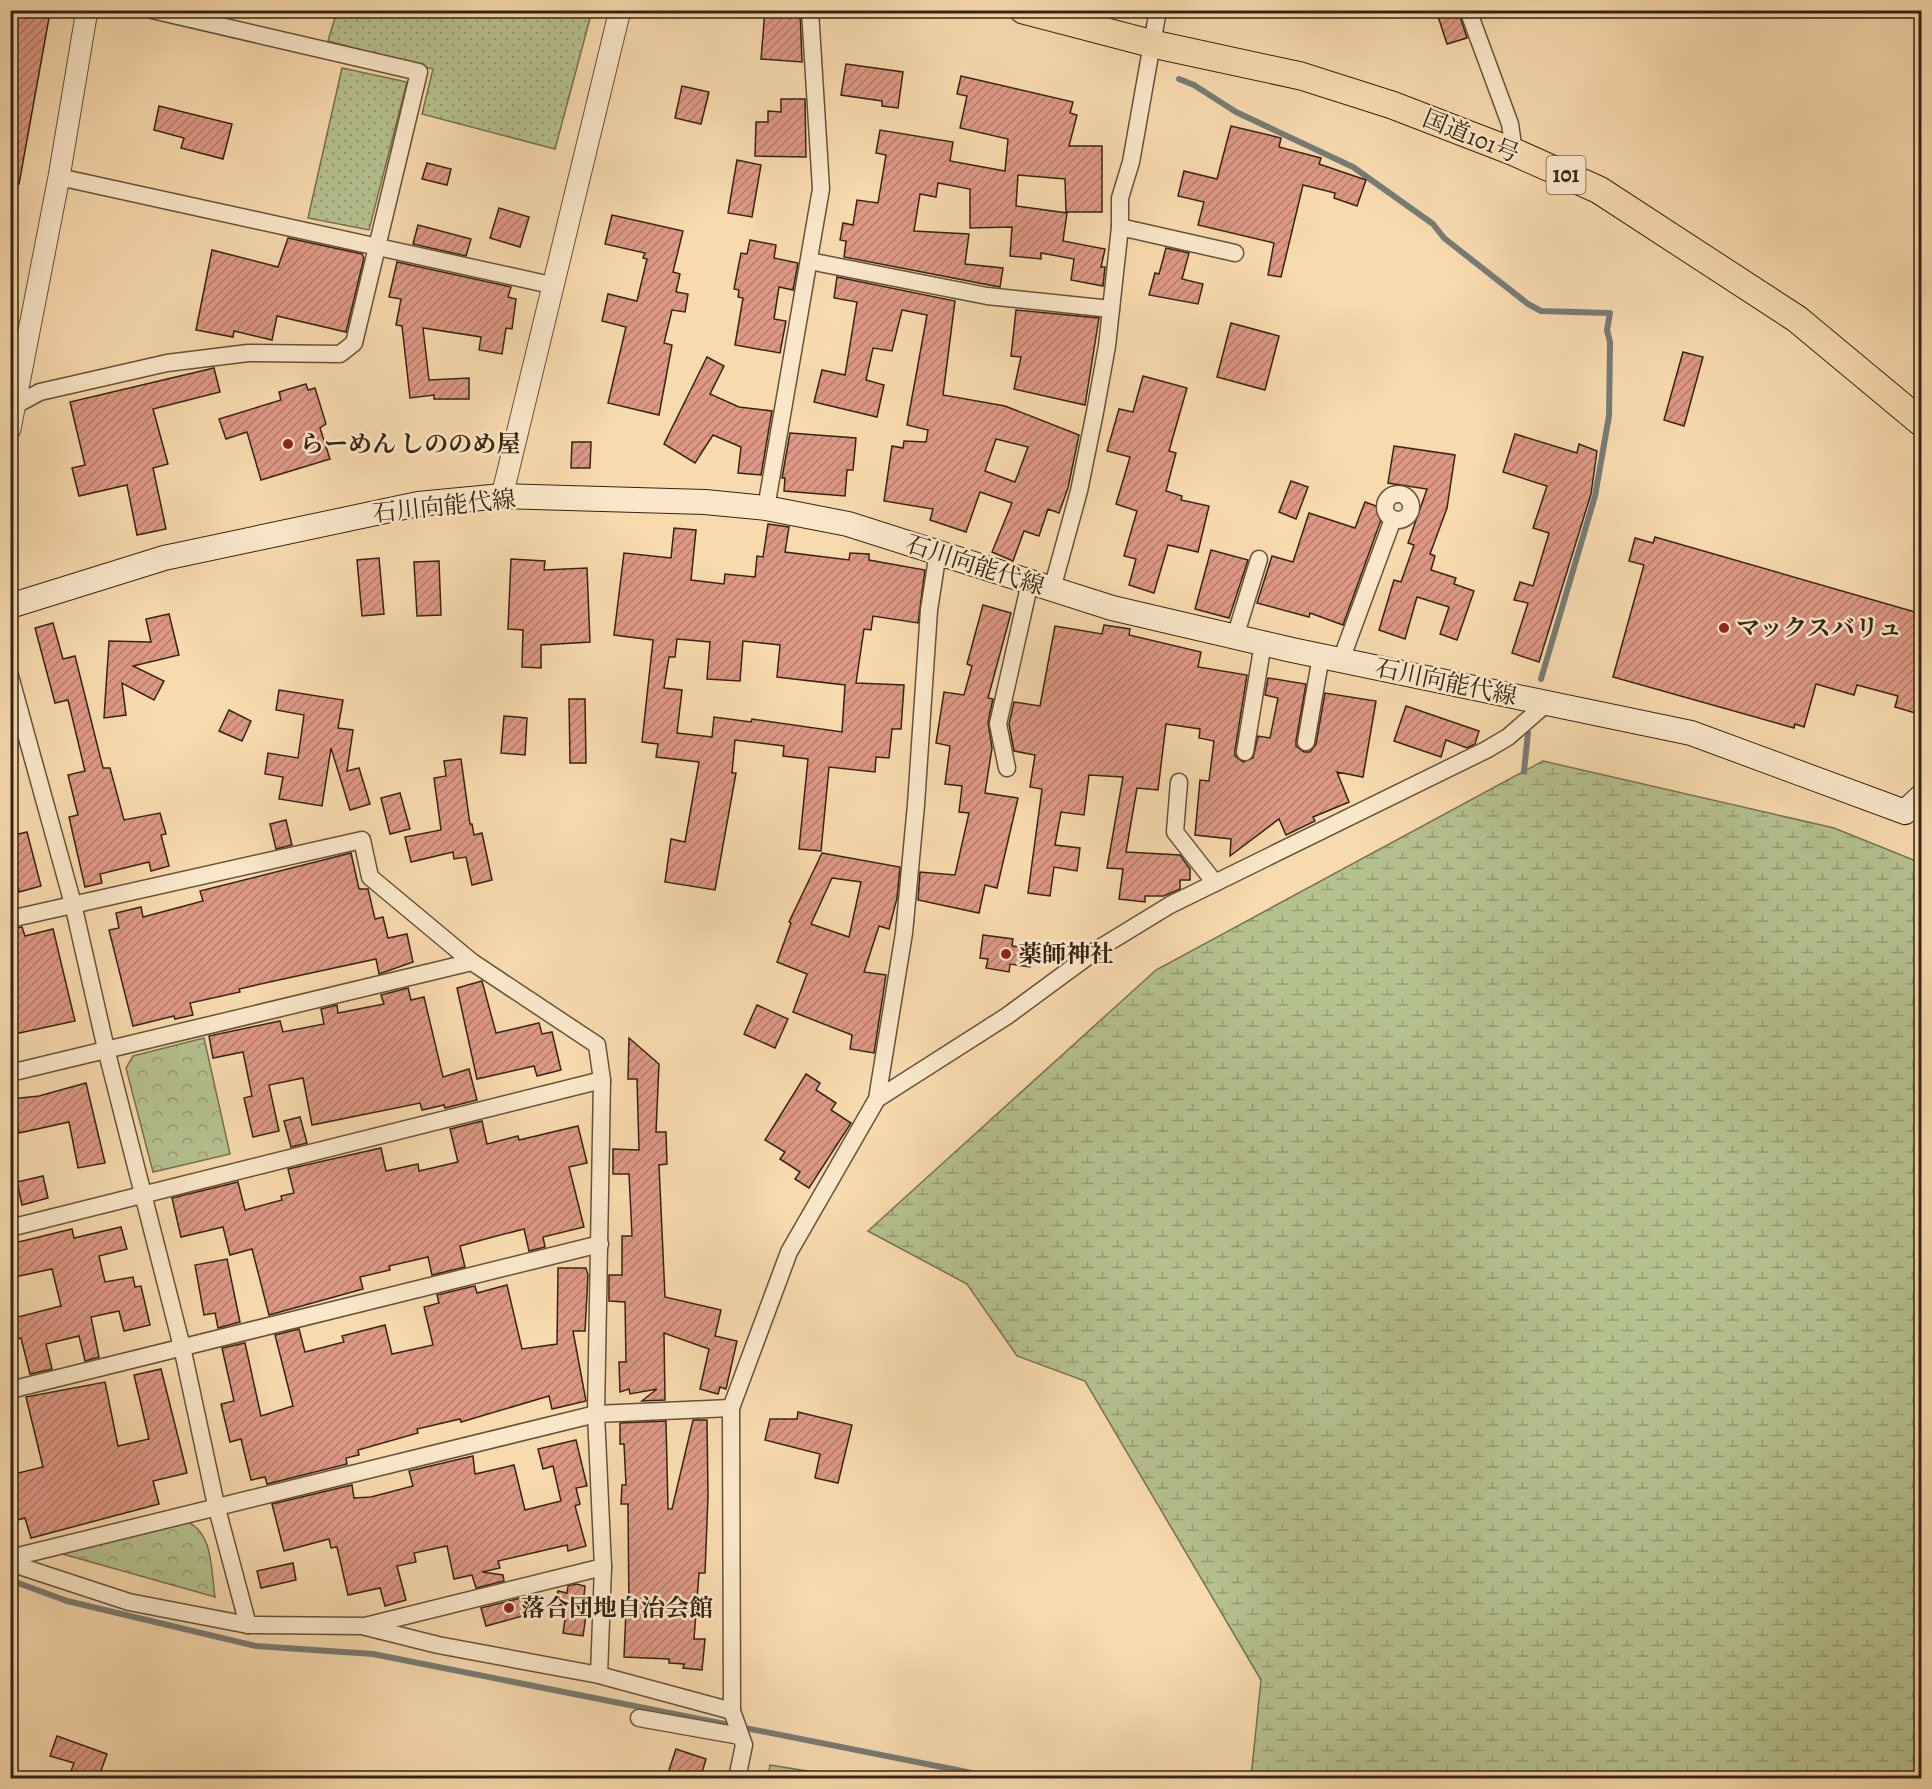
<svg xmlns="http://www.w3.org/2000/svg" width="1932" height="1789" viewBox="0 0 1932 1789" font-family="Alegreya,'Noto Serif JP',serif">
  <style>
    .grass { fill: url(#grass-dots); stroke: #767250; stroke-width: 1.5 }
    .forest { fill: url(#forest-firs); stroke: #767250; stroke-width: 1.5 }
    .wetland { fill: url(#wetland-marsh); stroke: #767250; stroke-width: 1.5 }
    .park { fill: url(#park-crowns); stroke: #767250; stroke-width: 1.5 }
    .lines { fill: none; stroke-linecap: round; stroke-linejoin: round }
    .stream { stroke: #777c75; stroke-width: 6 }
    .building { fill: url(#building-hatch); stroke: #362411; stroke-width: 1.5; fill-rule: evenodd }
    .minor-casing { stroke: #665238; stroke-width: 19 }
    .tertiary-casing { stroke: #665238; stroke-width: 23 }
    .secondary-casing { stroke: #362411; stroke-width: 26 }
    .trunk-casing { stroke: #362411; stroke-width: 29 }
    .minor { stroke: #fae7ca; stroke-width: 16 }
    .tertiary { stroke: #fae7ca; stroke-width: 21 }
    .secondary { stroke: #fae7ca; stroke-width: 24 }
    .trunk { stroke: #f7daae; stroke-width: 27 }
    .poi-dot { fill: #8f2418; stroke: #fae7ca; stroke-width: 2 }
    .labels { text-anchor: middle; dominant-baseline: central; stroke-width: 5; stroke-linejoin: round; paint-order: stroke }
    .shield { fill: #fae7ca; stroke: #715e48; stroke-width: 1.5 }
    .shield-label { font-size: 22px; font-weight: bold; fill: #362411 }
    .street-label { font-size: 24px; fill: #362411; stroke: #fae7ca }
    .poi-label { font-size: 24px; font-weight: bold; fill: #362411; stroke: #fae7ca; text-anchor: start }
  </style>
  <defs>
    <pattern id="grass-dots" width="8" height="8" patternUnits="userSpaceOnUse" patternTransform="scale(1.5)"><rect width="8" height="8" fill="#b6c190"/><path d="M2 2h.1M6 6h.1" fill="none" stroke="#959d74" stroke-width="1.8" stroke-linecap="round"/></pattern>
    <pattern id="forest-firs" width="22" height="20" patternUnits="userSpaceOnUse" patternTransform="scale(1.5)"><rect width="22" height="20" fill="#b6c190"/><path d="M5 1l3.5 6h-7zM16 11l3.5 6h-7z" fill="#959d74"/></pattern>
    <pattern id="wetland-marsh" width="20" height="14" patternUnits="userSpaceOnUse" patternTransform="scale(1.5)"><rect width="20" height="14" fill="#b6c190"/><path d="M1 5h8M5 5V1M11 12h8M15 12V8" fill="none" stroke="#959d74"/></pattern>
    <pattern id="park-crowns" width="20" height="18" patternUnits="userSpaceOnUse" patternTransform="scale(1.5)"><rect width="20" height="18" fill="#b6c190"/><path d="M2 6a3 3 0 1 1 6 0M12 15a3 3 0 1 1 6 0" fill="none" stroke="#959d74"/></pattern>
    <pattern id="building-hatch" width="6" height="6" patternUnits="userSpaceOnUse" patternTransform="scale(1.5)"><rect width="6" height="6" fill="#de9886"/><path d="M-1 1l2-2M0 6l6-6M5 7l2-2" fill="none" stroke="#b57c6c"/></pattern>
  </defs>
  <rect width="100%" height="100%" fill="#f7daae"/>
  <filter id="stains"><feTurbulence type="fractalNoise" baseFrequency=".00333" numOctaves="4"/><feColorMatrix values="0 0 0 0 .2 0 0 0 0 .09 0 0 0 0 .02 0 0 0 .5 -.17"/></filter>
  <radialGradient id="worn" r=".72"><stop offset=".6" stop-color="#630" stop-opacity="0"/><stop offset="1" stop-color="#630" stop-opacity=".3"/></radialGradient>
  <g class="grass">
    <polygon points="337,11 592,11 555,149 422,114 433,69 328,41"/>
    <polygon points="342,68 407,82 369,230 308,218"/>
  </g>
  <polygon class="forest" points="770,1765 851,1778 768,1778"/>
  <polygon class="wetland" points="1543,761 1834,828 1921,863 1921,1778 1251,1778 1261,1680 1085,1381 1017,1356 967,1284 868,1231 1156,970"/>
  <g class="park">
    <polygon points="204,1038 230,1154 153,1172 126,1068 133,1056"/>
    <path d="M185,1521c29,10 26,50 30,76l-156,-44z"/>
  </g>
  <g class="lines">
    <g class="stream">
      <polyline points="1179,79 1194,85 1236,112 1353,167 1433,224 1444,238 1528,304 1541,311 1610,313 1607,330 1610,342 1609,416 1595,496 1541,679"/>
      <polyline points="1524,771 1528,733"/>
      <polyline points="10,1580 67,1601 256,1646 373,1654 997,1778"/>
    </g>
  </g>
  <g class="building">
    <polygon points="765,10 800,10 802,62 761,59"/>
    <polygon points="1436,10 1458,10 1467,38 1447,44"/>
    <polygon points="10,11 49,18 19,184 10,184"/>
    <polygon points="846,64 903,72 898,108 882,106 882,101 841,95"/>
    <polygon points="961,76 1073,102 1070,113 1077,115 1069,146 1102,146 1102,212 1066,212 1065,179 1018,175 1016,206 1067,213 1063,241 1105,249 1101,267 1105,267 1103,286 1071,280 1074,259 1041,253 1041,259 1010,256 1012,227 970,228 970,189 938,183 936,197 920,194 914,231 969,234 965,264 1003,268 1000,287 844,257 846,241 840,240 843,223 853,225 857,200 878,203 886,155 876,153 880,130 953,142 950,161 1005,171 1008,139 960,128 967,96 957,94"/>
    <polygon points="682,86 709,92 701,124 675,118"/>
    <polygon points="781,99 805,99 806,157 755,156 756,122 768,122 768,111 781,112"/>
    <polygon points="159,106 232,124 223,159 181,148 184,138 154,130"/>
    <polygon points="1231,126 1281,138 1279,147 1321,158 1319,164 1366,180 1357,206 1334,198 1335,193 1303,185 1281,277 1268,275 1274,243 1198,225 1204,202 1178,196 1184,171 1217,179"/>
    <polygon points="737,160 761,165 752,217 728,213"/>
    <polygon points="427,163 451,169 447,185 422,179"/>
    <polygon points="499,208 529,217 520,247 490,238"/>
    <polygon points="612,215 683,231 673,272 680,274 676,292 688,294 685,312 672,310 664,343 672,345 659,415 608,403 626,327 602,321 608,294 637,301 647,259 643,258 645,253 605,244"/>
    <polygon points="418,225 471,239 466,256 413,244"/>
    <polygon points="288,238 362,254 364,258 346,332 277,316 272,340 234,331 233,337 196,330 212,250 278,267"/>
    <polygon points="750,240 776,245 774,258 798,263 793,290 779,287 774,319 786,321 780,353 735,345 743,298 738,297 739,290 734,289 741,253 747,254"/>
    <polygon points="1166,248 1189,253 1182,279 1203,284 1198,304 1149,295 1155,273 1159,274"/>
    <polygon points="397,262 511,287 508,297 516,299 512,329 506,328 502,354 479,350 481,337 423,328 429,380 469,378 469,399 434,399 434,395 410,398 402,326 396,325 401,299 389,297"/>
    <path d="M837,277l118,24 -12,94 62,11 74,29 -11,53 -9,25 -11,-4 -9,27 -15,-5 -11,30 -21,-9 20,-49 -32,-11 -14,40 -36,-12 3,-11 -49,-8 8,-55 11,2 1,-7 22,1 2,-12 -21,-5 20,-110 -25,-5 -10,41 -19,-3 -7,32 18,5 -7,32 -63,-15 8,-32 23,5 12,-73 -23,-4zM996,439l32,8 -13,35 -30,-11z"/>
    <polygon points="1016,310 1099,318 1085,405 1014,389 1021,357 1011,356"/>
    <polygon points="1231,323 1279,336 1265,390 1217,377"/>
    <polygon points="1683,352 1703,357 1684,426 1664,420"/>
    <polygon points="707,357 724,366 710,394 739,407 772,411 761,475 738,473 741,447 713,435 695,463 664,444"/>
    <polygon points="214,368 220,392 153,409 168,464 153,468 166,529 137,535 127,485 79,496 72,468 85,465 70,402"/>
    <polygon points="1143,376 1187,388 1169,451 1176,453 1166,491 1182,496 1181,500 1209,506 1198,552 1168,545 1154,593 1129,585 1136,559 1124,556 1137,511 1116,504 1130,457 1107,451 1119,409 1133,412"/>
    <polygon points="306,384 308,390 315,388 326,424 320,428 330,459 261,480 247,432 226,439 219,419 281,400 279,392"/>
    <polygon points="790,433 856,438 853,470 847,470 845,496 784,491 785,478 782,478"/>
    <polygon points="1515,434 1577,453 1579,444 1597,451 1591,494 1539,662 1512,653 1528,603 1514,600 1520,582 1533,586 1549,533 1533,528 1547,486 1503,472"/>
    <polygon points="572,442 591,442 590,468 571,468"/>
    <polygon points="1394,446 1455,455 1447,508 1430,554 1435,556 1431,570 1456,578 1454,584 1474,591 1457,640 1440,634 1449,607 1417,597 1405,639 1379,630 1394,580 1401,582 1414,545 1408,543 1427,489 1388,483"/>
    <polygon points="1291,481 1308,487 1296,519 1279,512"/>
    <polygon points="1365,502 1379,507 1382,517 1343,625 1310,613 1309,617 1257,603 1272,556 1293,562 1309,513 1355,528"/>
    <path d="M768,524l21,3 -4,25 64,8 1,-7 19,1v6l56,10 -7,53 -45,-7 -2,14 -7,-1 -8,54 48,2 -3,44h-9l-3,29 -13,-1 -1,15 -46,-5 -8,84 -22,-2 9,-90 -25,-3 1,-10 -49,-6 -3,33h4l-21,117 -50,-8 6,-43 14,3 14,-80 -43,-5 2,-13 -16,-2 11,-102 -39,-5 10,-82 47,5 3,-30 22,2 -5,50 33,4 1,-10 30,3 2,-21 6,1zM677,639l33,3 -3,37 33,2 3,-40 37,4 -3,32 68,8 -3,47 -90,-13 -1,3 -37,-5 -2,20 -35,-4 5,-43 -18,-2 5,-31h6z"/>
    <polygon points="1655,537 1922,614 1922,715 1895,707 1898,696 1857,685 1854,695 1816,684 1804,727 1795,724 1794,728 1613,677 1644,565 1629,561 1635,538 1653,543"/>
    <polygon points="1211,550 1248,560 1229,618 1195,609"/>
    <polygon points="379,558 384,614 362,616 357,560"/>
    <polygon points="511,559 545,561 544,570 587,568 590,642 541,645 541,668 522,667 523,630 508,629"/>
    <polygon points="439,561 441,615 417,616 414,562"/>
    <polygon points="983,605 1011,613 988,698 993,699 988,722 992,748 985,793 1018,798 997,888 985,885 979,913 918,900 920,872 955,875 969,813 959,812 962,786 945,784 950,746 936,743 944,692 964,695 972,666 967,664"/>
    <polygon points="169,614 179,655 133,666 164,681 154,700 122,683 126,715 104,718 109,641 151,642 146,619"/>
    <polygon points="53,623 63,659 75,656 103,768 110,768 124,820 160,813 166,834 161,835 169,866 151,871 149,862 100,874 102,883 85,887 69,817 78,815 68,775 85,771 68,700 55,703 35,628"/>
    <polygon points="1104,625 1130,629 1129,635 1201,652 1198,667 1247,675 1235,750 1235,756 1243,762 1253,758 1258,736 1270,738 1278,698 1265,695 1268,678 1306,684 1296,741 1296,746 1304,752 1310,752 1316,744 1325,693 1376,701 1363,777 1337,772 1349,802 1313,817 1315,821 1286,835 1279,819 1230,856 1231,839 1195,835 1200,780 1209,781 1214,741 1199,738 1200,729 1166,724 1158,790 1137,788 1126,852 1180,855 1190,869 1190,880 1180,880 1180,889 1164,896 1145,896 1145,902 1119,899 1123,869 1107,868 1123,777 1089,775 1084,815 1061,812 1055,845 1080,848 1077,871 1054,867 1050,896 1028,893 1042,789 1030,787 1035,755 1014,751 1009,724 1014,702 1040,706 1055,626 1102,634"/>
    <polygon points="279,690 343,700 338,728 353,730 347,771 359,768 370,804 350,810 331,748 322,806 279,799 283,777 265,774 268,753 298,758 304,715 276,710"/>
    <polygon points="569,699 585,699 586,763 570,763"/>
    <polygon points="1406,706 1479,731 1475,744 1467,748 1446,740 1441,757 1394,741"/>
    <polygon points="229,710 251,721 242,741 219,731"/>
    <polygon points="504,716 527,718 525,755 501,753"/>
    <polygon points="461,759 470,824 472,824 474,835 482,833 492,880 472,885 466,857 454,859 453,852 411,862 405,837 441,830 434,778 446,776 444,761"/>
    <polygon points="400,793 410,829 390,834 381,798"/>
    <polygon points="286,820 292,845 276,849 270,824"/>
    <polygon points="27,832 41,886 19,892 10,858 10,836"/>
    <polygon points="351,853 359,889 368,889 375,919 383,917 388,938 407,934 413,962 379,974 376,959 274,981 239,989 240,992 190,1003 193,1015 175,1019 174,1016 133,1026 109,930 119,928 116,913 141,907 143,917 203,901 200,891"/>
    <path d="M822,853l78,14 -3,31 -8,31 -10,-3 -15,46 22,3 -12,78 -24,-4 2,-14 -59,-23 14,-38 -30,-12 14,-39 -2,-1zM832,878l29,4 -12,55 -38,-13z"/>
    <polygon points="22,927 25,936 53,929 75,1021 10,1035 10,929"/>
    <polygon points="983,935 1013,939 1012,946 1033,949 1030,967 1010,964 1009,972 986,968 988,959 980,958"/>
    <polygon points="482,981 496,1033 539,1023 542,1034 552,1032 561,1070 537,1076 534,1066 477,1079 457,988"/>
    <polygon points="408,988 411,1000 424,997 443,1077 469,1069 477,1100 445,1108 444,1105 422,1110 420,1103 312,1125 303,1078 269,1085 279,1131 253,1137 244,1098 252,1096 243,1052 213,1058 209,1036 280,1021 283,1032 324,1024 321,1009 337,1005 338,1013 384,1004 381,995"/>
    <polygon points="757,1005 788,1019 775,1048 744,1034"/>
    <polygon points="629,1038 659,1064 656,1132 666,1132 667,1164 659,1165 665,1297 721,1310 715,1336 737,1341 726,1389 720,1387 718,1394 700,1389 709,1349 664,1333 665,1400 642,1401 657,1389 630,1394 629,1389 620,1392 619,1362 626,1362 625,1302 609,1301 609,1275 622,1275 622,1236 632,1236 629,1174 613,1174 613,1149 639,1150 637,1079 628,1079"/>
    <polygon points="806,1074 820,1083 816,1090 836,1103 831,1110 851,1123 809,1188 795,1179 800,1172 780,1159 785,1152 765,1140"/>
    <polygon points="86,1083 105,1163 78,1168 69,1122 19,1133 12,1099 39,1096"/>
    <polygon points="300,1117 307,1143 291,1147 284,1121"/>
    <polygon points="482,1121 487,1144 518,1136 519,1140 578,1126 587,1163 569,1167 584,1227 543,1237 545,1247 529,1251 524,1229 489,1238 460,1246 465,1267 432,1275 428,1257 389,1266 390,1270 360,1277 363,1289 269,1315 252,1249 230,1255 223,1227 181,1237 172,1198 238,1182 245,1210 282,1200 281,1196 294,1193 288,1169 381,1148 386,1171 418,1164 419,1171 458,1162 450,1129"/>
    <polygon points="43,1176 48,1198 22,1205 17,1182"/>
    <polygon points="121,1227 127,1249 99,1256 105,1282 133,1277 135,1287 141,1286 150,1325 124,1331 119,1311 91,1317 99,1357 85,1361 79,1336 46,1344 52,1369 30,1374 21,1338 10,1341 10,1319 61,1306 52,1269 10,1278 10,1244 72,1229 74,1238"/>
    <polygon points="227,1259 240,1322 218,1328 215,1313 204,1315 195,1265"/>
    <polygon points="558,1268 586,1268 588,1275 585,1331 573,1331 586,1401 552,1409 549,1396 461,1422 460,1419 417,1429 418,1433 358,1450 359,1455 346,1458 347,1464 267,1484 265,1477 251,1480 241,1439 230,1442 221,1404 234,1401 222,1348 245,1343 261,1416 293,1406 275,1335 299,1329 305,1352 344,1342 342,1336 385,1325 392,1354 433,1345 424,1307 439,1303 437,1295 470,1287 475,1286 477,1293 507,1285 522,1349 557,1344"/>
    <polygon points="161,1369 187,1473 153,1481 159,1504 31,1538 25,1518 10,1522 10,1475 43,1467 26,1397 105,1382 118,1446 149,1439 134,1375"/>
    <polygon points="798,1412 852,1425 838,1483 815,1478 820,1454 765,1440 770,1419 797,1419"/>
    <polygon points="693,1420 707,1420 708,1496 705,1573 699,1573 694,1639 705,1639 702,1670 683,1668 684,1664 669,1663 669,1659 624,1657 626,1610 629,1611 628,1504 621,1504 622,1485 626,1485 624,1444 620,1444 620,1423 666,1421 668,1509 672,1509"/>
    <polygon points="576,1440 587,1486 576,1488 580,1504 575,1506 586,1546 568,1551 567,1545 498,1561 500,1568 482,1572 503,1575 504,1581 476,1588 472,1575 454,1579 447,1546 414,1553 416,1562 397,1566 406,1600 385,1606 380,1588 348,1595 337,1547 331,1548 329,1539 284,1551 272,1504 352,1485 354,1498 371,1497 413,1486 409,1471 473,1456 475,1474 514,1465 525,1510 561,1501 553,1466 543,1469 538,1449"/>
    <polygon points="293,1563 296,1580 261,1588 257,1571"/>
    <polygon points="576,1584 585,1586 584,1596 589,1596 583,1636 563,1633 566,1612 555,1611 558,1591 567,1593 568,1586"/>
    <polygon points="533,1595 537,1612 486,1626 481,1608"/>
    <polygon points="57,1736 107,1754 98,1779 68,1779 74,1763 50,1756"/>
    <polygon points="676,1749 706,1759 700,1779 666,1779"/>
  </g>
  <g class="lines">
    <g class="minor-casing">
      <g id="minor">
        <polyline points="1468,10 1510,124 1514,152"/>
        <polyline points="59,177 551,285"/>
        <polyline points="1120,227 1235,253"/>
        <polyline points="809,261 987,296 1111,309"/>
        <polyline points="10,408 40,392 167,363 248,353 340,354 354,343 419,72 152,10"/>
        <circle cx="1398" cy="507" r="13"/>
        <polyline points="766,508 821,189 810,10"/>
        <polyline points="1052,589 1079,491 1095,412 1107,346 1120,227 1120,198 1131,162 1158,10"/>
        <polyline points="1235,637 1259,559"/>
        <polyline points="1341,660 1393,519"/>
        <polyline points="10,676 73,904 106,1049 182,1347 216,1505 248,1625"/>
        <polyline points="1306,742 1321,656"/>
        <polyline points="1245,752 1263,643"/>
        <polyline points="1007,768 998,724 1030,582"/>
        <polyline points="1179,782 1175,832 1215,883"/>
        <polyline points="10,919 362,840 370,877 472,962 597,1045 602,1080 596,1414 603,1567 599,1675"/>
        <polyline points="10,1073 472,962"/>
        <polyline points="877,1099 1007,1016 1098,949 1170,905 1486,750 1508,737 1547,703"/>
        <polyline points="10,1228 602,1080"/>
        <polyline points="10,1390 600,1244"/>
        <polyline points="10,1558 596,1414 731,1408"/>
        <polyline points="10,1563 129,1602 248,1625 362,1626 438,1645 599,1675 732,1711"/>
        <polyline points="365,1626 603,1567"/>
        <polyline points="639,1718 740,1736"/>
        <polyline points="737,1778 744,1745 732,1711 731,1408 789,1252 877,1099 904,933 916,805 929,610 938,552"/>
      </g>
    </g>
    <g class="tertiary-casing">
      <g id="tertiary">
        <polyline points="10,429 59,177 87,10"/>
        <polyline points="502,496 620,10"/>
      </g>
    </g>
    <g class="secondary-casing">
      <polyline id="secondary" points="10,606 164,558 418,504 502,496 705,502 766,508 848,524 1112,608 1292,650 1691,733 1905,812 1922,796"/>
    </g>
    <g class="trunk-casing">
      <polyline id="trunk" points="1023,10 1153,44 1301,76 1392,105 1514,152 1599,190 1797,319 1922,423"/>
    </g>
    <use href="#minor" class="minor"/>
    <use href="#tertiary" class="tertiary"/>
    <use href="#secondary" class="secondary"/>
    <use href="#trunk" class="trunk"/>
  </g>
  <g class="poi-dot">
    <circle cx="288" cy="444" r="6"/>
    <circle cx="1724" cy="628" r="6"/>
    <circle cx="1006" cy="954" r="6"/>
    <circle cx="509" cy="1608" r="6"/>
  </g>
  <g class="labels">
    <rect class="shield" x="1546.5" y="156" width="39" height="38" rx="4.5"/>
    <g class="shield-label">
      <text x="1566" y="175">101</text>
    </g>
    <g class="street-label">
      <text transform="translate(1471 136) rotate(22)">国道101号</text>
      <text transform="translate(444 506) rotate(-6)">石川向能代線</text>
      <text transform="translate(975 565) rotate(18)">石川向能代線</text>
      <text transform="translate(1446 682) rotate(12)">石川向能代線</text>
    </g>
    <g class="poi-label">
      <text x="300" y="444">らーめん しののめ屋</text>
      <text x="1736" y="628">マックスバリュ</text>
      <text x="1018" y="954">薬師神社</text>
      <text x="521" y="1608">落合団地自治会館</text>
    </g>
  </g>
  <rect width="1932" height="1789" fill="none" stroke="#f7daae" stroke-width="36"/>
  <rect x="12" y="12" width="1908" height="1765" fill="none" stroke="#362411" stroke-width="3"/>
  <rect x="18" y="18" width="1896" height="1753" fill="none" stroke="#362411" stroke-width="1.5"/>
  <rect width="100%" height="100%" filter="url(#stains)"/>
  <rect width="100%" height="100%" fill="url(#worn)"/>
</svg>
